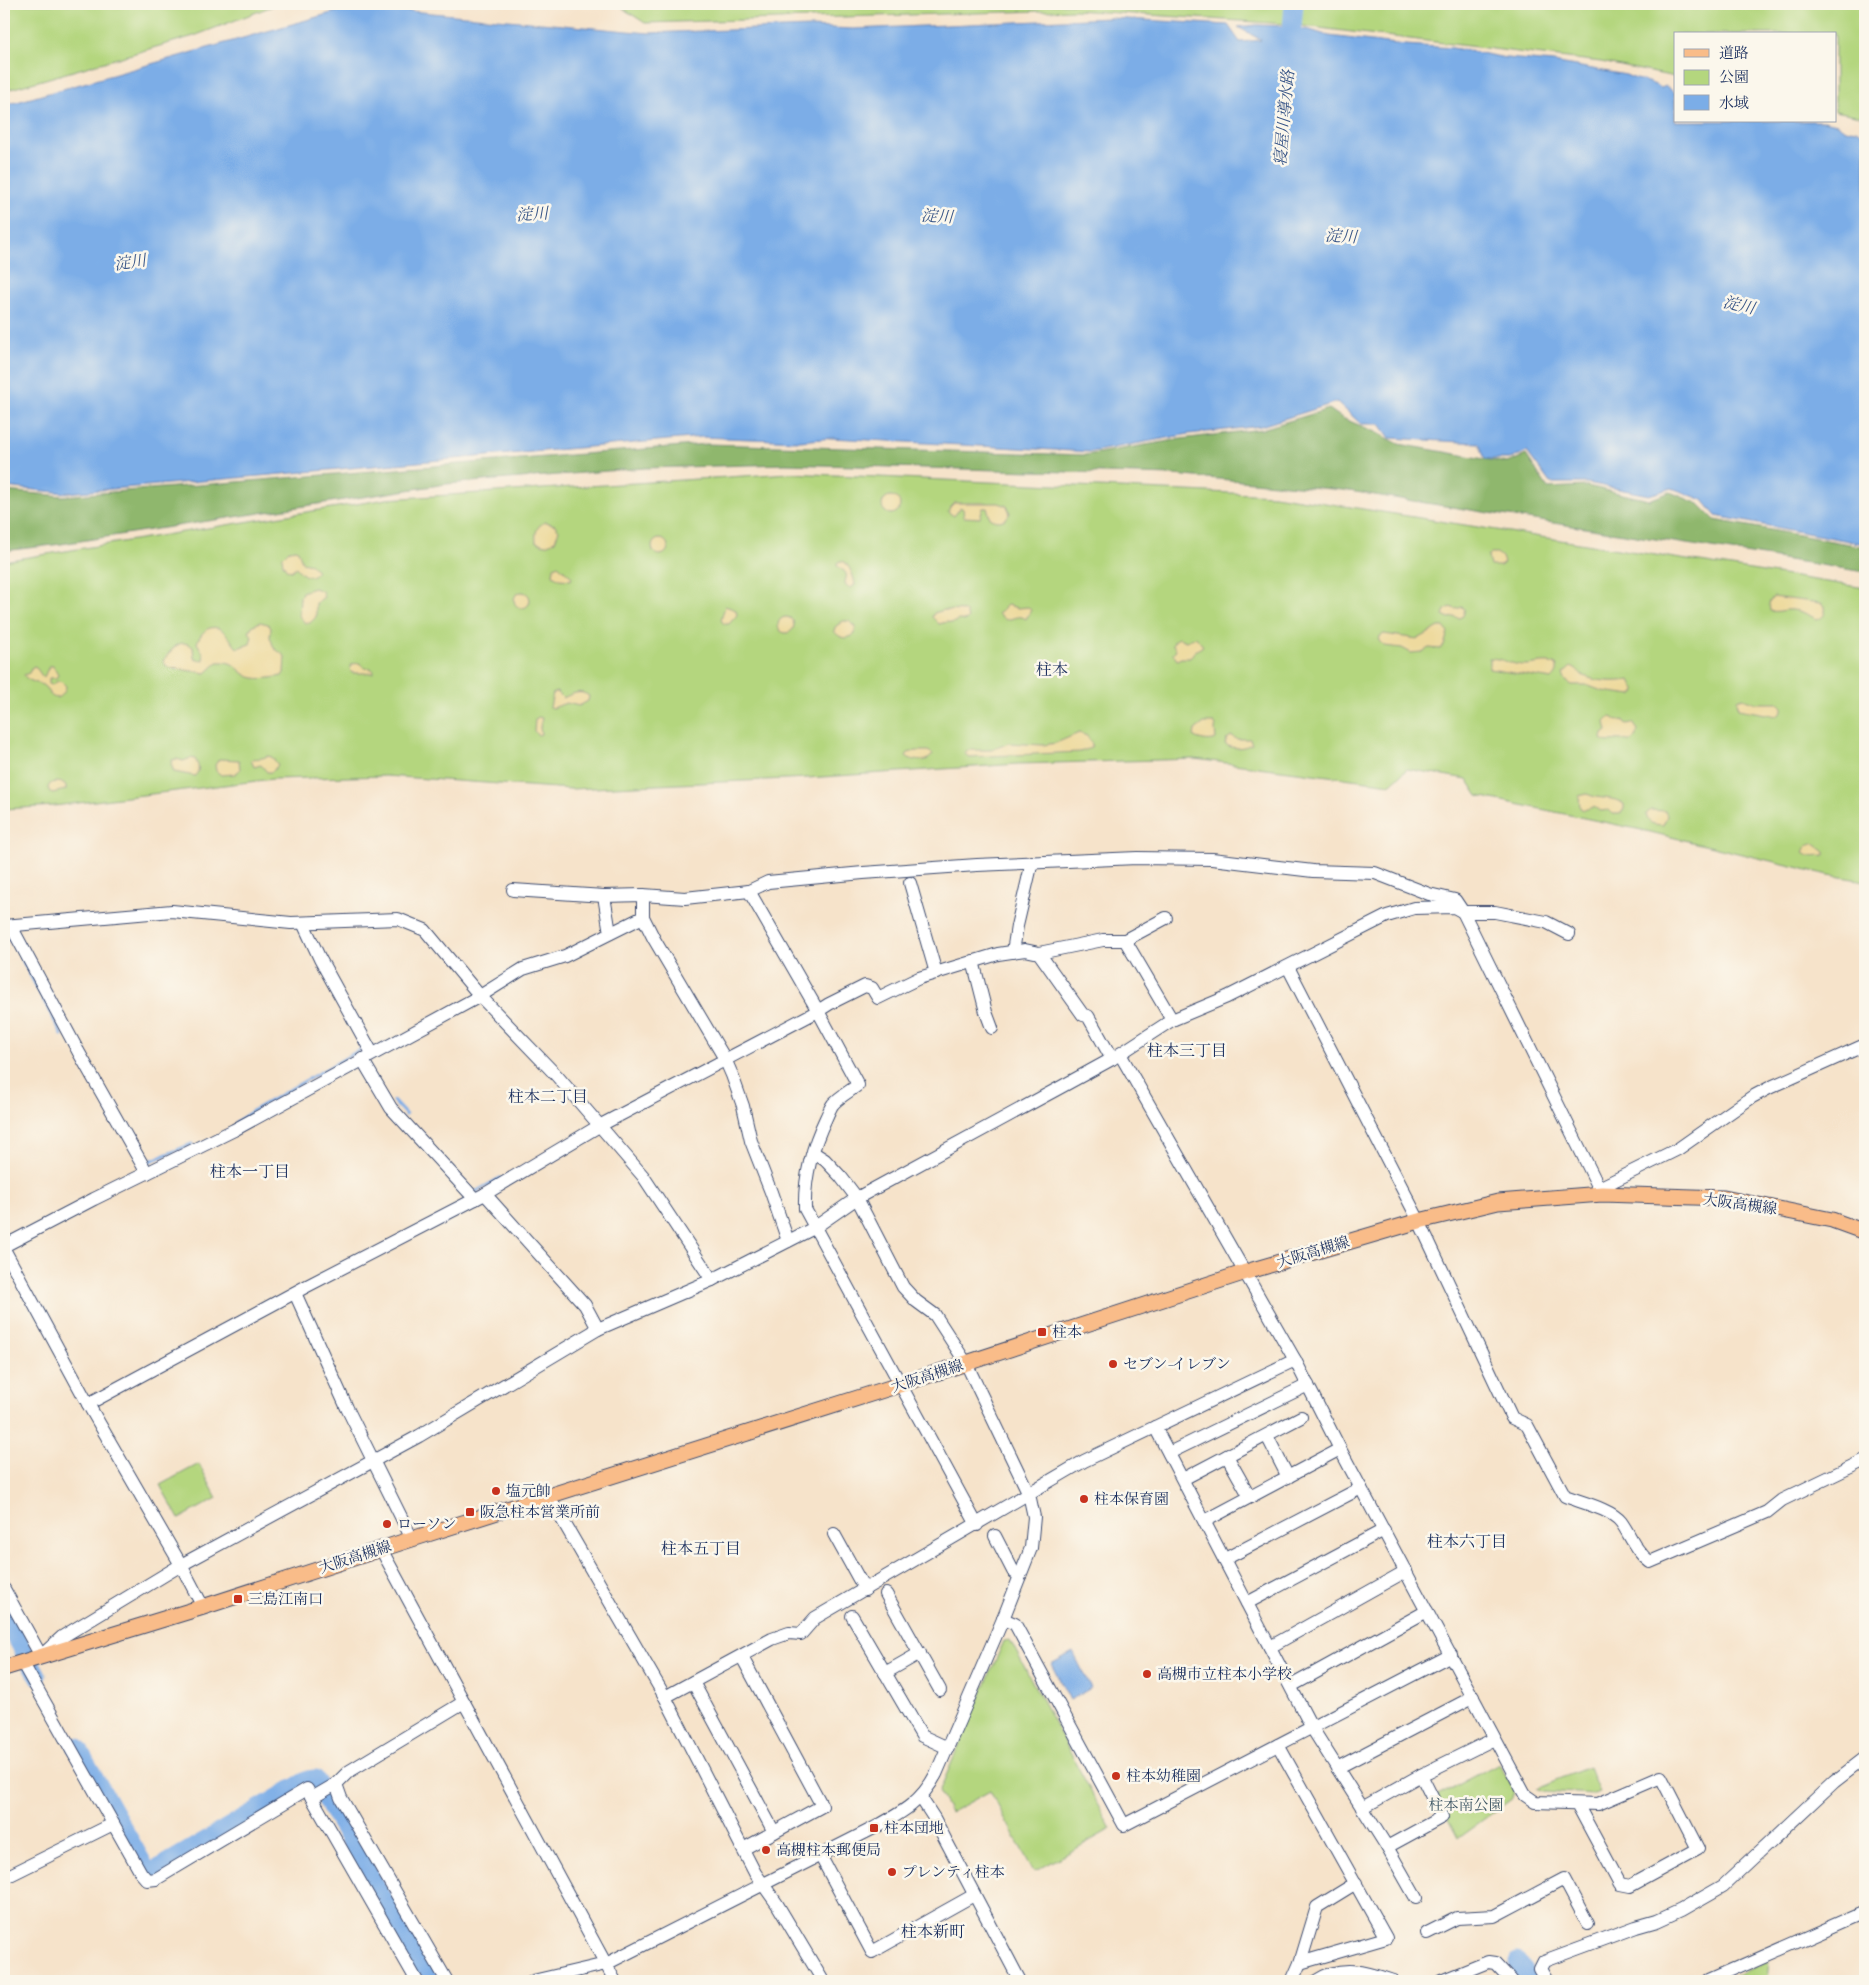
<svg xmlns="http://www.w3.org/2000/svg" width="1869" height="1985" viewBox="0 0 1869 1985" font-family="'IM FELL French Canon','Noto Serif JP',serif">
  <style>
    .green { fill: #b4d67e; stroke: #68826e }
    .forest { fill: #8fb76d; stroke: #557366 }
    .sand { fill: #eeda9e; stroke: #84847e }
    .water { fill: #7bade7; stroke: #4b6ea2 }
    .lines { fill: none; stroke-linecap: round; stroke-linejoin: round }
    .stream { stroke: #7bade7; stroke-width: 3 }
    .river { stroke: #7bade7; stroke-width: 19 }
    .minor-casing { stroke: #3c4a6e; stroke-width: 14 }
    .major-casing { stroke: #3c4a6e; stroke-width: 17 }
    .minor { stroke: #fff; stroke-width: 12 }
    .major { stroke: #f9bc89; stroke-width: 15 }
    .poi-dot { fill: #c8321e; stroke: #fbf7ec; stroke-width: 2 }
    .labels { text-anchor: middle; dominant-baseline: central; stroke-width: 5; stroke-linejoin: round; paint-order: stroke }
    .street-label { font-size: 15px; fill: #1b2f5e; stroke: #fbf7ec }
    .poi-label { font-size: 15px; fill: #1b2f5e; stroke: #fbf7ec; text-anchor: start }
    .park-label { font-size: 15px; fill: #415966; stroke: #fbf7ec }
    .water-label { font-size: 16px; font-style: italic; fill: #385587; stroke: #fbf7ec }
    .neighbourhood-label { font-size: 16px; fill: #1b2f5e; stroke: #fbf7ec }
  </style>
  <rect width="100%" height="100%" fill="#fbf7ec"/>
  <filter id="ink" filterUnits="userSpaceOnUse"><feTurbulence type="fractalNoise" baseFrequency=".02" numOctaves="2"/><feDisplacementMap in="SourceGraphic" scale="10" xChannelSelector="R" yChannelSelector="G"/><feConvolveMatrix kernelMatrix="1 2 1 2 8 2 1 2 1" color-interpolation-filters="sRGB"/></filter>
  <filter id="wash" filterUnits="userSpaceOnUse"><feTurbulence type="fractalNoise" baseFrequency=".0096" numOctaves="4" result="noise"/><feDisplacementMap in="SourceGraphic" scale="20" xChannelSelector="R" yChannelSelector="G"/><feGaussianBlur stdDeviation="1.12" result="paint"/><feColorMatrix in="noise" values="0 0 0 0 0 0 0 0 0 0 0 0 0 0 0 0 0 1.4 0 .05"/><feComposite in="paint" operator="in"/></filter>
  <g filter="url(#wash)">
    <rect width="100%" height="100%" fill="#f6e3ca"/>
    <g class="green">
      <polygon points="4,4 278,4 194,36 4,91"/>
      <polygon points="616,4 1865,4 1865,117 1835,111 1835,34 1675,34 1675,77 1601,62 1286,24 1074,10 645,23"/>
      <polygon points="790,473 1274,495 1865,588 1865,881 1829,875 1642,830 1478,796 1467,779 1407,769 1391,784 1195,759 1018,764 807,778 571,789 386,776 273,779 54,806 4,809 4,561 387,499"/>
      <polygon points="199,1464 217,1498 179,1519 160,1485"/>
      <polygon points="1010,1640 1111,1829 1034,1872 990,1791 950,1813 939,1792 1004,1641"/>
      <polygon points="1499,1763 1515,1791 1513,1798 1458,1838 1436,1797"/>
      <polygon points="1589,1767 1599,1792 1594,1794 1543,1791 1537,1788"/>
      <polygon points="1769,1960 1767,1981 1723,1981"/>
    </g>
    <polygon class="forest" points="1329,409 1342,418 1376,432 1399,444 1507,463 1526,455 1548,488 1587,486 1649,500 1670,492 1699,504 1715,520 1865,547 1865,572 1343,490 1173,475 785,464 645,468 446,484 61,544 4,551 4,491 63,496 707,444 1086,455 1181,439 1262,429"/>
    <g class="sand">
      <circle cx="891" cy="505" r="9"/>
      <path d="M954,503h45l8,3 3,7c-5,9 -12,10 -20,5l-3,-10h-4l-3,10 -16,-1 -1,-8 -2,-2 -7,9 -6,-4 2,-5z"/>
      <path d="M546,522l9,3 4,5 -4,11 -10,4 -9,-3c-1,-9 0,-17 10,-20z"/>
      <circle cx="660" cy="547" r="8"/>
      <path d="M295,549l3,1 4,12 9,2 6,7c-7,10 -15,4 -21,-4l-5,4 -4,-1 -4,-6 -1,-7 7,-7z"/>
      <polygon points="1491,553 1497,553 1502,557 1504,563 1500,566 1490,566 1488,557"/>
      <path d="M840,561l5,1c5,6 9,14 10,23l-5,3c-11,-6 1,-10 -6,-17 -2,-2 -5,-3 -7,-5v-3z"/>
      <polygon points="558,565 572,577 571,580 559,579 553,575 554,567"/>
      <polygon points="314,588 322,591 324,597 316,603 316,617 310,623 305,623 299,616 300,597 302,592"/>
      <circle cx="522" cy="600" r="8"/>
      <path d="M1773,597l48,6 4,3c1,8 -1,11 -8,14 -8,-6 -20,-11 -31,-10 -6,1 -9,2 -16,1l-1,-8z"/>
      <path d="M1007,605l11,3 10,-1 3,3 -5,9c-7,-5 -13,0 -20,1l-8,-6z"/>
      <polygon points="725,606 736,610 737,615 729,624 724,624 721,620"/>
      <polygon points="1450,607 1456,609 1462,607 1465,609 1463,616 1459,618 1455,617 1449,618 1443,615 1445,610"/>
      <polygon points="944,610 965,611 968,618 966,621 959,620 952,623 947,622 939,624 932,617 934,613"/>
      <circle cx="786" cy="625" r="8"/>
      <path d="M843,621h6l7,6 -1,7c-8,6 -15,5 -21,-3l1,-4z"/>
      <path d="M260,622l8,2 3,4 -1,9 4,11 11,8 -1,17 -2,3c-10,2 -28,5 -36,-1 -12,-8 -11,-14 -28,-13l-12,11 -35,-5 -5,-2 -3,-5c8,-10 16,-25 30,-14l1,11 3,2h7l-1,-7 -6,-10c5,-15 19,-22 30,-8 4,4 6,9 10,13l13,-4 2,-8 -3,-4 3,-6z"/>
      <polygon points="1439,627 1444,627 1448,632 1444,646 1440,649 1429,648 1422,652 1411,653 1402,648 1384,646 1379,641 1380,636 1384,634 1418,639"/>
      <polygon points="1196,637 1203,646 1194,652 1190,658 1181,658 1177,660 1173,654 1176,649 1173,645 1174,641 1179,638 1186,641"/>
      <path d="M1489,658c12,0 23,7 35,7 12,0 21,-5 32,0 3,6 0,10 -4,14l-63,-10z"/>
      <polygon points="360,663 364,668 372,669 374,671 373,673 352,673 350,670 352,664"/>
      <path d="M35,666l7,10 2,1 5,-11h4l5,9 -2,3h-7v6l3,1 6,-4 4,1 4,4c-1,7 -4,10 -10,12 -7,-2 -7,-6 -11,-11 -6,-6 -17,-4 -21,-12l5,-2 3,-6z"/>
      <path d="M1571,667c6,2 8,6 13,9 13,6 31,6 46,4l6,12 -4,3 -30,-4 -16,-6h-14l-6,-4 -3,-7z"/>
      <path d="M557,692l6,6c9,-4 17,-9 26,-2l-1,5 -9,5 -13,-3 -13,5 -3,-1 3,-14z"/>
      <polygon points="1743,698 1756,703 1778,703 1782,707 1782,712 1777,716 1738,709 1737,700"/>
      <polygon points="538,717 542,718 540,727 541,734 538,735 534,731 535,720"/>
      <path d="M1612,717l6,4 5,-1 3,4 7,-1 5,7c-3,17 -11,9 -21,10 -7,1 -9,4 -15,-1l1,-5 4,-3 -2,-9 4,-4z"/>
      <path d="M1204,723h10l2,3 -1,3 1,10c-6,3 -16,1 -22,-2l1,-7z"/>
      <polygon points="1079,733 1087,736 1092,744 1091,748 1080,752 969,757 964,753 968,750 991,750 1009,743 1043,745 1056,743"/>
      <path d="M1231,736l6,3h13l2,5c-8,4 -19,6 -27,0l2,-5z"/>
      <path d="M916,751h12l5,3c-4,9 -20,8 -27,2l2,-3z"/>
      <path d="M267,756l5,1 6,8 -6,7h-5l-6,-7 -7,2 -3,-7c5,-3 10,0 16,-4z"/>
      <path d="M191,758l4,1c4,7 5,11 0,17l-21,-4 -3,-8 1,-4 5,-1 6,2z"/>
      <polygon points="219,759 239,760 240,770 235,774 221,775 216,771 215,765"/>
      <polygon points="57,782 64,783 66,786 66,790 52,793 49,791 48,787 51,783"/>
      <path d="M1587,794c12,6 26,2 37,10v5l-4,5h-7l-4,-4 -8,1 -8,-4 -9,3 -4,-2 -1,-12z"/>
      <path d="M1651,810l14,1 2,5 -4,9c-9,-1 -15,0 -17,-11z"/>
      <path d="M1813,843l12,9v3l-17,1 -5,-3c2,-6 4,-9 10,-10z"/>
    </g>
    <g class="water">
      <path d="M356,6l293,27 161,-6 43,2 257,-11 118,7 12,17 21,-2 -23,-13 19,-2 25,1 28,4 19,6 76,9 48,3 53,10 47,4 73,13c12,6 22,5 35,13l5,-2 9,7v28h149l13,3 8,6c9,-2 14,0 20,7v407l-149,-28 -13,-16 -31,-12 -23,7 -61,-12h-38l-23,-31 -17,7h-25l-6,-16 -89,-5 -10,-14h-19l-24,-22 -76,24 -72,8 -98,18 -259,-14 -32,3 -98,-4 -636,56 -62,-6v-383l13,-2z"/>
      <polygon points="1073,1652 1091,1688 1070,1700 1051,1664"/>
    </g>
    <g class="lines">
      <g class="stream">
        <polyline points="393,4 395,13"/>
        <polyline points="4,934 11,940"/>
        <polyline points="20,956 62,1035"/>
        <polyline points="393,1101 406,1115"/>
        <polyline points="236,1122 257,1108 363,1048 364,1050"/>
        <polyline points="145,1163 192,1144"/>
        <polyline points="475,1192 500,1178"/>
      </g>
      <g class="river">
        <polyline points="1290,52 1294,4"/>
        <polyline points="4,1615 37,1675"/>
        <polyline points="77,1747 147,1871 153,1872 308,1780 315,1779 430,1981"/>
        <polyline points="1518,1962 1528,1981"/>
      </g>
    </g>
  </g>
  <g filter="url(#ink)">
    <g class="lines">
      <g class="minor-casing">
        <g id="minor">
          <polyline points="910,883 936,973"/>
          <polyline points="513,890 604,896 643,895 685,898 749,891 768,882 863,873 977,865 1137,858 1212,859 1313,871 1375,873 1429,894 1455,900 1463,912 1602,1194"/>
          <path d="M749,891l69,120 40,74c-8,6 -19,12 -25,19 -3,4 -5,10 -7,14 -14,29 -22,59 -21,91l172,316"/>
          <polyline points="643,895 643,917 654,939 725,1059 732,1075 743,1106 751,1141 771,1192 788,1241"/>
          <polyline points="604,896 610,933"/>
          <polyline points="303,923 320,959 372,1053"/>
          <polyline points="4,926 172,911 291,923 398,919 425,930 480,996 557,1076 643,1176 712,1280 814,1228 857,1198 1061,1087 1112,1059 1172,1020 1227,997 1387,916 1414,908 1454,907 1463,912 1495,912 1546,922 1569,934"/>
          <polyline points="11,926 78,1051 147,1173"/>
          <polyline points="1125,940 1172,1020"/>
          <polyline points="1013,952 1017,926 1032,862"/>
          <polyline points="1039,953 1103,940 1125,940 1166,918"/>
          <polyline points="973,961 986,1012 992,1028"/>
          <path d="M1288,967l131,254 93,197 15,7 38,71c15,6 46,13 56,26 10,14 14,29 29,40l117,-50 15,-12 83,-40"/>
          <polyline points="1120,1054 1295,1360 1340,1449 1525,1795 1535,1802 1598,1804 1661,1777 1698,1849 1630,1886 1620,1884 1577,1804"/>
          <polyline points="362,1059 391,1108 475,1199"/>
          <polyline points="1599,1188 1678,1149 1752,1097 1771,1087 1865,1045"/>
          <polyline points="485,1194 585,1305 598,1329"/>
          <polyline points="4,1246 94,1199 234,1130 480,996 523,969 565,956 643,917"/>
          <polyline points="4,1249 88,1404 181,1565 203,1607"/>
          <polyline points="295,1293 347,1408 412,1539"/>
          <polyline points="88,1404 307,1286 485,1194 599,1126 818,1011 829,1004 865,986 872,988 878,998 919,978 998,954 1025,950 1039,953 1083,1015 1088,1016 1112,1059"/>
          <polyline points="1155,1427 1312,1728 1387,1847 1416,1898"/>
          <polyline points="1267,1436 1288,1477"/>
          <polyline points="1169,1453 1308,1385"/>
          <polyline points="1227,1456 1250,1497"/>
          <polyline points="1183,1479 1301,1417"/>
          <polyline points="548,1495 665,1697 755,1873 777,1904 823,1981"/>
          <polyline points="1205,1521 1340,1449"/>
          <polyline points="834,1534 865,1590"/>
          <polyline points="995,1536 1013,1571 1020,1576"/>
          <polyline points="381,1549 615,1981"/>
          <polyline points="1225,1559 1361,1488"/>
          <polyline points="4,1589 41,1656 62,1637 181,1565 419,1436 598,1329 712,1280"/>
          <polyline points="886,1594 940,1690"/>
          <polyline points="1247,1603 1384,1530"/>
          <polyline points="852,1616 922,1736 948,1748"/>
          <polyline points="1003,1619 1015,1624 1124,1825 1451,1655"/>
          <polyline points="1270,1647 1406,1571"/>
          <polyline points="742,1657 822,1806 743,1849"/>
          <polyline points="22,1662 141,1873 147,1880 156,1879 307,1789 312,1798 336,1784 348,1772 464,1702"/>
          <polyline points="885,1673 920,1653"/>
          <polyline points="693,1682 774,1832"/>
          <polyline points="1291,1686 1427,1611"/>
          <polyline points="665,1697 772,1639 789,1633 801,1634 815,1618 1084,1461 1295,1360"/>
          <polyline points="1278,1745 1386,1938 1300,1963"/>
          <polyline points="1337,1768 1473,1697"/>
          <polyline points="336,1784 341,1798 447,1981"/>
          <polyline points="312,1798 417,1981"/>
          <polyline points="921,1798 934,1818 1020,1981"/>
          <polyline points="1362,1808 1421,1775 1494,1739"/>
          <polyline points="1387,1847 1442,1817 1421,1775"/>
          <polyline points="820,1855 872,1952 974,1895"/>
          <polyline points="4,1878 113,1824"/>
          <polyline points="1427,1933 1457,1918 1494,1916 1564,1879 1588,1924"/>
          <path d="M533,1981l73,-17 268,-136c27,-15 47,-25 62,-54l67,-155 28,-71 3,-31 -5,-23 -63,-131 -31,-48 -19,-14 -13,-14 -46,-89 -16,-21 -16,-17 -11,-7"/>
          <polyline points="1292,1981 1300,1963 1317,1907 1356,1883"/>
          <path d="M1316,1981c25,-17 51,-9 77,0"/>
          <polyline points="1441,1981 1488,1962 1495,1963 1512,1981"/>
          <polyline points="1547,1981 1540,1969 1544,1961 1636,1927 1657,1921 1681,1910 1723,1886 1834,1782 1865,1758"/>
          <polyline points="1708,1981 1865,1912"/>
        </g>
      </g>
      <g class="major-casing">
        <polyline id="major" points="4,1668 203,1607 412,1539 899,1385 1246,1272 1419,1221 1498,1202 1602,1194 1724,1198 1832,1220 1865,1232"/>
      </g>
      <use href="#minor" class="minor"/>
      <use href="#major" class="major"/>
    </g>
  </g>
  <g class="poi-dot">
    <rect x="1037" y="1327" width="10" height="10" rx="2.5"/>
    <circle cx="1113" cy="1364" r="5"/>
    <circle cx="496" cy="1491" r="5"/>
    <circle cx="1084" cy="1499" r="5"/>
    <rect x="465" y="1507" width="10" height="10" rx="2.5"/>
    <circle cx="387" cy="1524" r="5"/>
    <rect x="233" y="1594" width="10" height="10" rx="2.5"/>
    <circle cx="1147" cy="1674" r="5"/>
    <circle cx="1116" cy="1776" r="5"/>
    <rect x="869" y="1823" width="10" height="10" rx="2.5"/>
    <circle cx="766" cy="1850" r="5"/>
    <circle cx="892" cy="1872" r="5"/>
  </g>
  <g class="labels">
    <g class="street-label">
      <text transform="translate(1740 1204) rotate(8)">大阪高槻線</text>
      <text transform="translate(1313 1252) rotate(-17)">大阪高槻線</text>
      <text transform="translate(927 1376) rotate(-18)">大阪高槻線</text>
      <text transform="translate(355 1557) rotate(-18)">大阪高槻線</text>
    </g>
    <g class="poi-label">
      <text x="1052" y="1332">柱本</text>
      <text x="1123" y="1364">セブン-イレブン</text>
      <text x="506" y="1491">塩元帥</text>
      <text x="1094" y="1499">柱本保育園</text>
      <text x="480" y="1512">阪急柱本営業所前</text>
      <text x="397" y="1524">ローソン</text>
      <text x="248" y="1599">三島江南口</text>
      <text x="1157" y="1674">高槻市立柱本小学校</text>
      <text x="1126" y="1776">柱本幼稚園</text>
      <text x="884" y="1828">柱本団地</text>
      <text x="776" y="1850">高槻柱本郵便局</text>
      <text x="902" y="1872">プレンティ柱本</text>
    </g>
    <g class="park-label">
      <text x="1466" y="1805">柱本南公園</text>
    </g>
    <g class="water-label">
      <text transform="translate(1284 118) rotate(-85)">寝屋川導水路</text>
      <text transform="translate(532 214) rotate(-4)">淀川</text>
      <text transform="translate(937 216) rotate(3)">淀川</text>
      <text transform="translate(1341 236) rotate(3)">淀川</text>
      <text transform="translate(130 262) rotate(-8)">淀川</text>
      <text transform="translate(1739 305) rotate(13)">淀川</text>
    </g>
    <g class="neighbourhood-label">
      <text x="1052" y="669">柱本</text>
      <text x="1187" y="1050">柱本三丁目</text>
      <text x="548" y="1096">柱本二丁目</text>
      <text x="250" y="1171">柱本一丁目</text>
      <text x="1467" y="1541">柱本六丁目</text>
      <text x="701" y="1548">柱本五丁目</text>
      <text x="933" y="1931">柱本新町</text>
    </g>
  </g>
  <rect width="1869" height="1985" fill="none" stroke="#fbf7ec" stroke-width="20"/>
  <rect x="1674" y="32" width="162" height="90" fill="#fbf7ec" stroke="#a1a7b3"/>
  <rect x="1684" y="49" width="25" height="8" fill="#f9bc89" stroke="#a1a7b3"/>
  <text x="1719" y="58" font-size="15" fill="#1b2f5e">道路</text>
  <rect x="1684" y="70" width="25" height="15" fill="#b4d67e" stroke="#a1a7b3"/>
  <text x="1719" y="82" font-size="15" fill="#1b2f5e">公園</text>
  <rect x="1684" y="95" width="25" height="15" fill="#7bade7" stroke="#a1a7b3"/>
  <text x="1719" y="108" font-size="15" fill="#1b2f5e">水域</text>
</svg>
